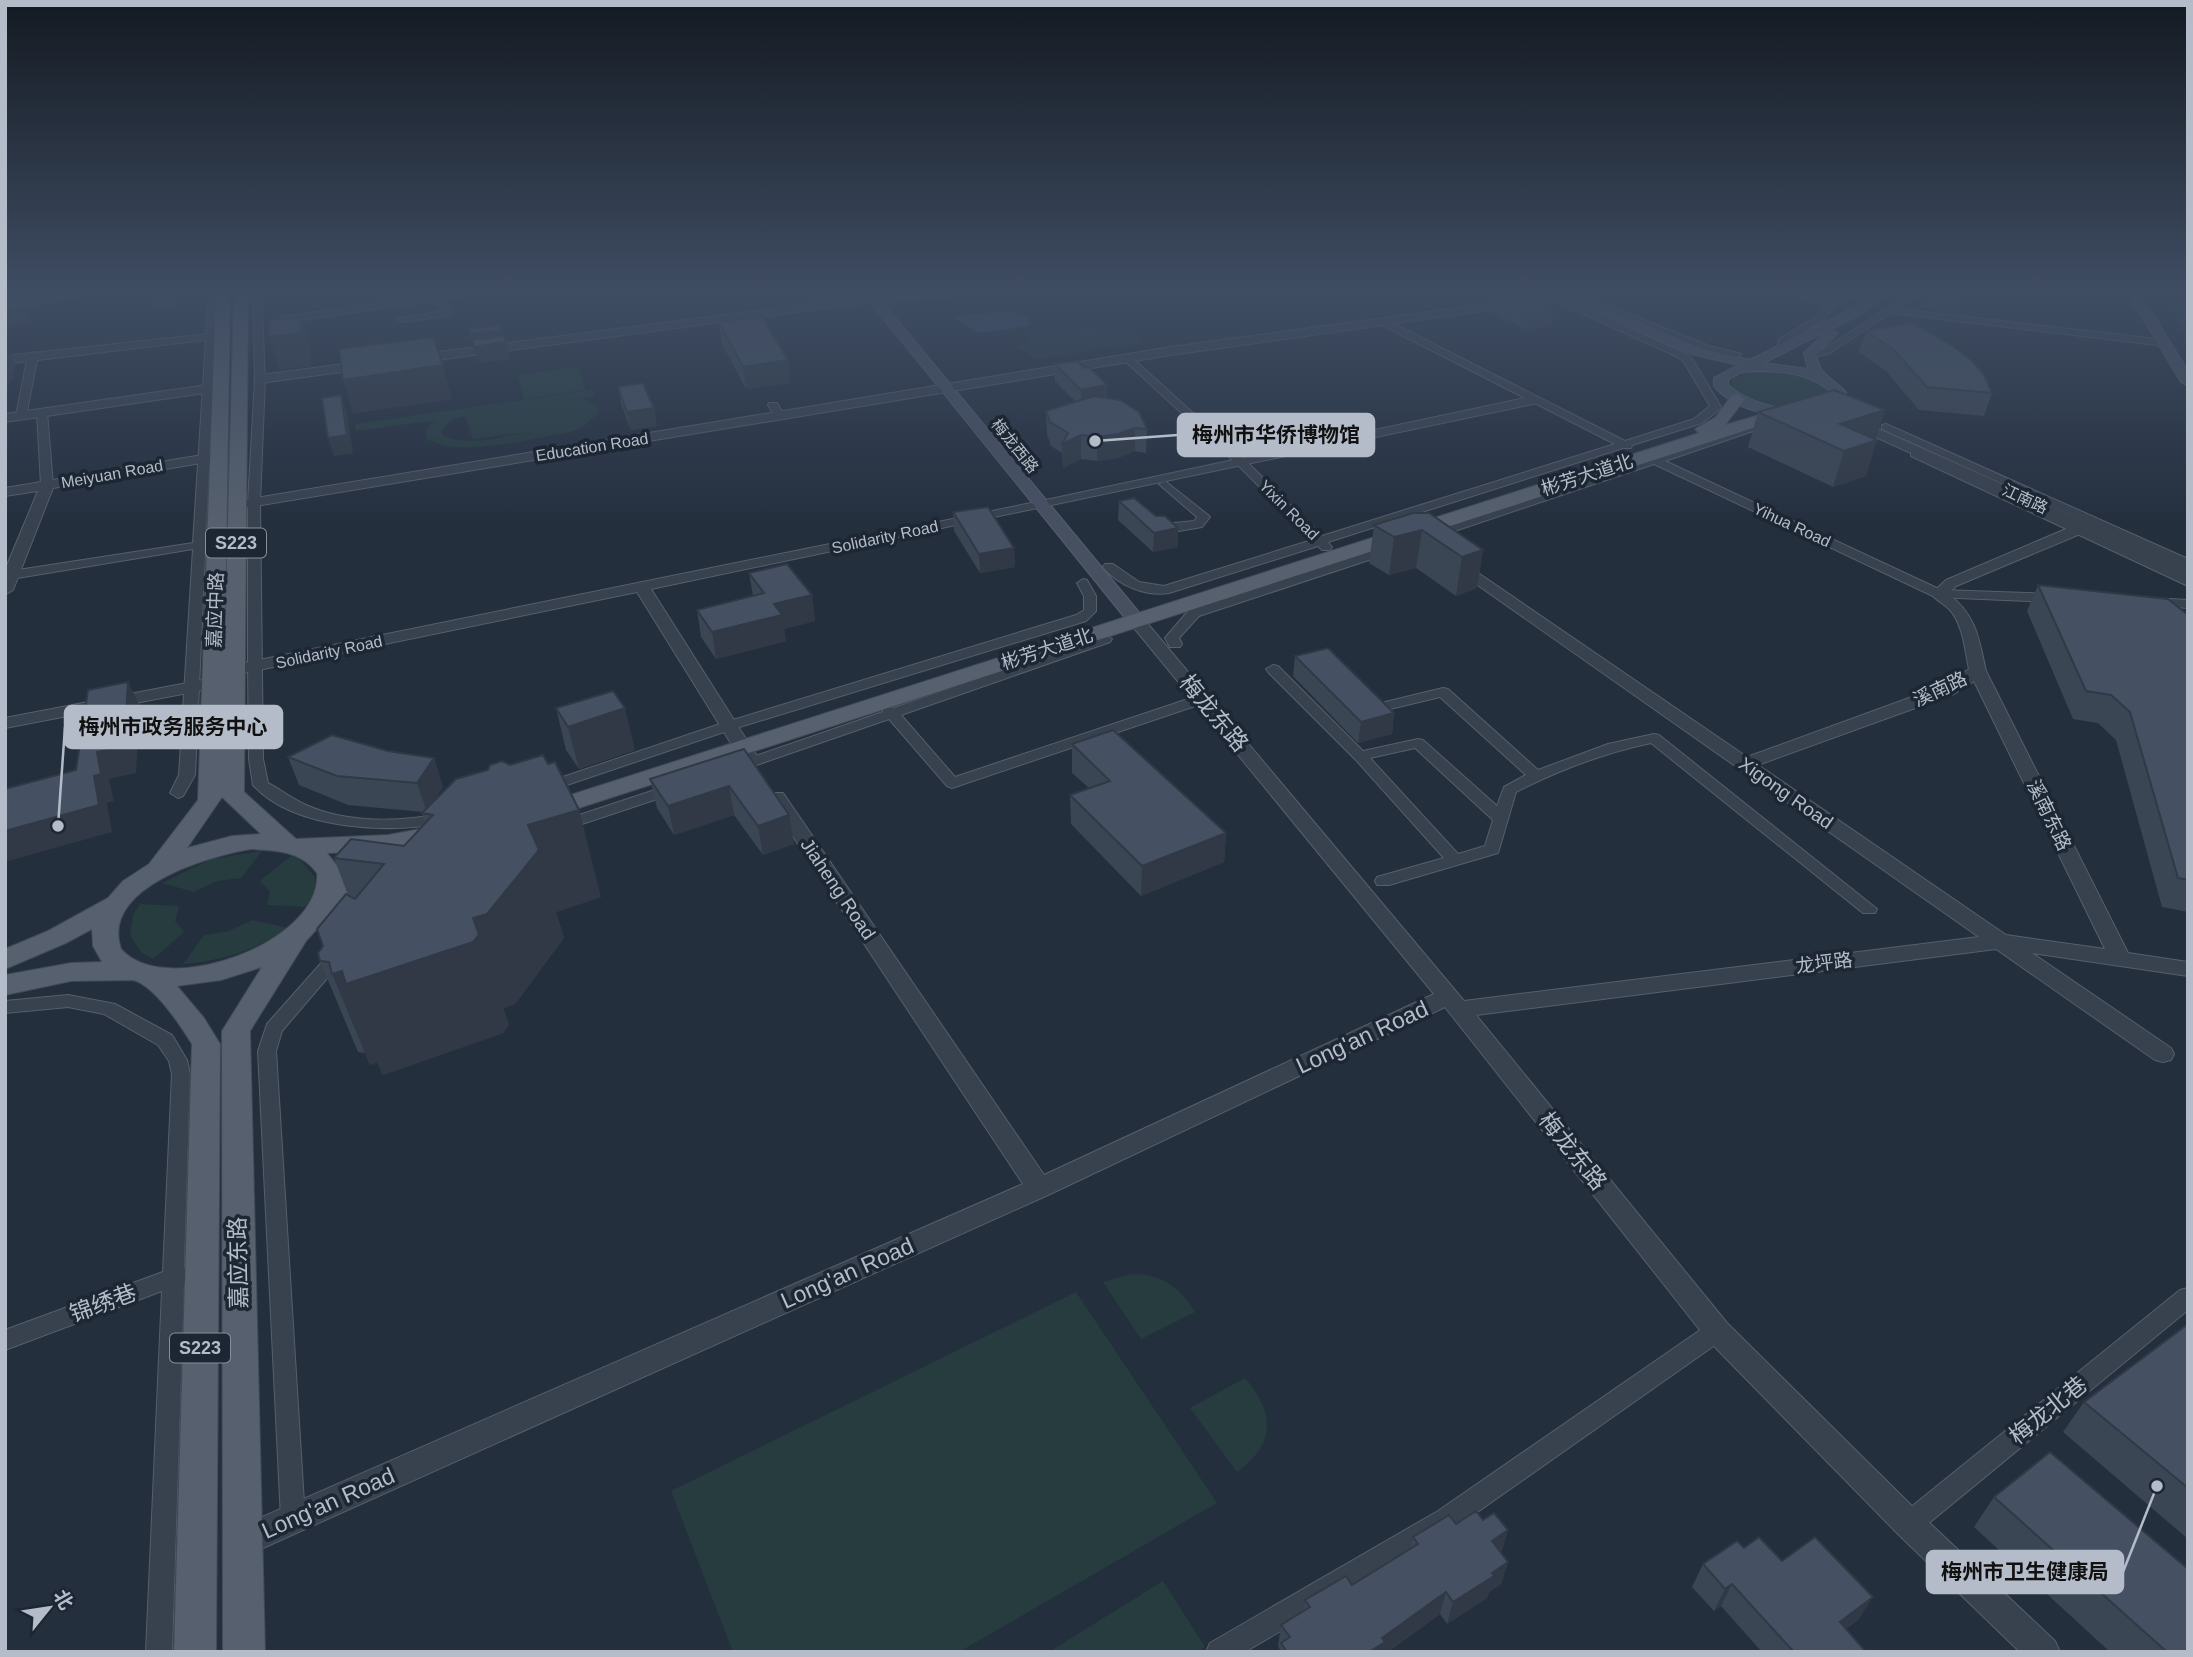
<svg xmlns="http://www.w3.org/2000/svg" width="2193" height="1657" viewBox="0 0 2193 1657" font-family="Helvetica,'Noto Sans SC',sans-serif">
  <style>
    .green { fill: #263c3f; fill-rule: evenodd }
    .water { fill: #394c67 }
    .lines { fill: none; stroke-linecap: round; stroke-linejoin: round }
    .minor-casing { stroke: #565f6c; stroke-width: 2 }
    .tertiary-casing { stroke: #565f6c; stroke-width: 2 }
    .secondary-casing { stroke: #565f6c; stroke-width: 2 }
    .primary-casing { stroke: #414a57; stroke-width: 2 }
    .minor { fill: #38414e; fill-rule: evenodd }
    .tertiary { fill: #38414e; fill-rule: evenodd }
    .secondary { fill: #465061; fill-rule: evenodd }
    .primary { fill: #56606e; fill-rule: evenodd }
    .wall { fill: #3b4654 }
    .shaded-wall { fill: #303945 }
    .building { fill: #455162; stroke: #303945; stroke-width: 2 }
    .labels { text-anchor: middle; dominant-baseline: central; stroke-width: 7; stroke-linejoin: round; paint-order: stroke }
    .far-street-label { font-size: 16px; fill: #b4bcc9; stroke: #1d2633 }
    .shield { fill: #1d2633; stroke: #878f9c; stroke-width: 2 }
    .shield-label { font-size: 18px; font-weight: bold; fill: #b4bcc9 }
    .street-label { font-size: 19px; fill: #b4bcc9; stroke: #1d2633 }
    .near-street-label { font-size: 23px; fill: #b4bcc9; stroke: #1d2633 }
    .leader { fill: none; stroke: #b4bcc9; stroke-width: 2.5 }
    .callout-dot { fill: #b4bcc9; stroke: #1d2633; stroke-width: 2.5 }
    .callout { fill: #b4bcc9; stroke: #b4bcc9; stroke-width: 2.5 }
    .callout-label { font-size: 21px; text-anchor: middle; font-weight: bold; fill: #111 }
  </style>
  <rect width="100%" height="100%" fill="#242f3e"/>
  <g class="green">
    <polygon points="1933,292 1961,292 1960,314 1914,307"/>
    <polygon points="2163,297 2188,299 2188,338"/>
    <polygon points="1090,329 1137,335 1142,343 1036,359 1018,347 1033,341 1024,333"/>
    <polygon points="578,367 586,390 524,399 518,375"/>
    <path d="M1753,372c21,-1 67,-1 76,24 -31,7 -73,20 -97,-10l1,-7z"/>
    <path d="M592,390l3,6 -13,2 16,8v8l-17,14 -10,4c-37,6 -113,27 -145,6v-9l9,-9 -79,11 -1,-7zM465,416l8,23 54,-7c-25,5 -60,16 -84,3l-2,-5 12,-11z"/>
    <polygon points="262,851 241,878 217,881 194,892 162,883 211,859"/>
    <polygon points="291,856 301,861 314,876 316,885 309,907 267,905 270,891 260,881"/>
    <polygon points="140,904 179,906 175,921 184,932 153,959 142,953 130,936 133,915"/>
    <path d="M252,920l37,8c-33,22 -66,33 -106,36l21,-29 25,-4z"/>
    <path d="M1132,1274c29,0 48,13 63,38l-54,27 -38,-57z"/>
    <polygon points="1076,1292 1217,1503 959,1652 733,1652 671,1491"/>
    <path d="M1245,1378c30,35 31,66 -8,94l-47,-64z"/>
    <polygon points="1163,1581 1205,1647 1197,1652 1049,1652"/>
  </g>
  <polygon class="water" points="1014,312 1028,316 1029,326 979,333 953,317 967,314"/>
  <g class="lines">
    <g class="minor-casing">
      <g id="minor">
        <polygon points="5,292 28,292 5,298"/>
        <polygon points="81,292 99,292 5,310 5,304"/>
        <polygon points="209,292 217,292 195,775 183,796 178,798 170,793 179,775 193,549 5,580 5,572 193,543"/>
        <path d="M253,292h8l4,87 -5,123 3,257 5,24c13,7 25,16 38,22 42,19 95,17 140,8l6,2 2,3 -2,3c-56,14 -158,10 -199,-36l-4,-26 -1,-92v-165l7,-123z"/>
        <polygon points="461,292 481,292 445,299 452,313 447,316 402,322 397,319 442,311 437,300 281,323 276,320 281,317"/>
        <polygon points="930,292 961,292 957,295 874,302 870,299 874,296"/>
        <polygon points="1536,292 1547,292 1551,295 1547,298"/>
        <polygon points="1563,292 1574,292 1709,346 1742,354 1737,357 1720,356"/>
        <polygon points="1848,292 1858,292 1835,307 1822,321 1786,342 1783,351 1777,351 1779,339 1816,317 1829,303"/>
        <polygon points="1913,292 1922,292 1898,309 2165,340 2170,343 2165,346 1891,313 1828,354 1809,358 1804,355 1822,350"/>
        <path d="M1562,298l122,55 9,7 28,47 -1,2 -18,14 -70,22 -1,3h-8l-295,94 4,5 -2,3h-8l-4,-4 -149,47c-23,4 -51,-8 -66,-26l2,-3h8l26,18 25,4 148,-46 -74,-75 -114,-105v-4h6l116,105 76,75 293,-92 -235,-120v-4h6l239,121 69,-22 16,-13 -26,-44 -6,-5 -119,-54v-4z"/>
        <polygon points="33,352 38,355 26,416 21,419 16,416 28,355"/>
        <polygon points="769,403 777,403 785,416 784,418 776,418 768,405"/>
        <polygon points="42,409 47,412 53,485 47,488 41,485 37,412"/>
        <polygon points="1758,423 1763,426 1762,428 1665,461 1941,590 2052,594 2058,598 2052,602 1935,597 1654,464 1434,538 1430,539 1424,535 1646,460 1646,456 1656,456"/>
        <polygon points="1886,424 2188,559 2188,568 1882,429 1882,425"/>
        <polygon points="1911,452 1919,452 2188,577 2188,586 1911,456"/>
        <polygon points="1165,481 1208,515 1210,517 1202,527 1161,534 1154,531 1154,525 1194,521 1197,517 1161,486 1159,484"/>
        <polygon points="1389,545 1393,546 1393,552 1199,616 1179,638 1182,644 1180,647 1170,647 1165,638 1189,610"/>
        <polygon points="1083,579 1087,580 1096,596 1096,611 1086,621 733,729 549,791 539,791 536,788 539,785 723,723 1076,615 1084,610 1084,596 1077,583"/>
        <polygon points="2152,598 2188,600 2188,608 2147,605 2146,602"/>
        <polygon points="1105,635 1112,639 1110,642 901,715 955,777 1197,696 1202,695 1209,699 1207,702 952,788 947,786 889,719 745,769 740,770 733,766 735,763 883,712 883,706 894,708"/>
        <path d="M1273,665l5,1 85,85 55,-12 5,1 74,66 7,-19 22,-12 -86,-78 -50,12 -7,-4 2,-3 58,-14 5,1 90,81 70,-26 46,-10 5,1 218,174 -2,4h-12l-212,-170c-47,10 -92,27 -135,49l-18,61 -109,32h-12l-2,-4 2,-4 67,-19 -89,-99 -87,-87 -2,-3zM1415,748l78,72 -8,26 -27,8 -88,-96z"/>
        <polygon points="673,784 681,789 678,792 561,831 553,826 555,823"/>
        <polygon points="337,950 343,952 346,956 282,1031 276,1051 305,1519 302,1527 293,1531 284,1527 281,1519 258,1051 267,1024 331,952"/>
        <polygon points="68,995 115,1004 172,1035 187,1060 190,1074 184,1267 191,1275 184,1283 172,1652 146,1652 162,1291 5,1350 5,1330 163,1272 172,1074 169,1061 158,1045 104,1014 68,1007 5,1013 5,1001"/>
        <polygon points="2188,1288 2188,1310 1918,1532 1909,1536 1900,1532 1897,1524 1900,1516 2180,1290"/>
        <polygon points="1717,1321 1725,1324 1728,1331 1725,1338 1456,1527 1245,1652 1206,1652 1210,1643 1438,1511 1709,1324"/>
      </g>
    </g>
    <g class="tertiary-casing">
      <g id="tertiary">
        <polygon points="1786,292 1801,292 1837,305 1828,307"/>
        <polygon points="1562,294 1566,295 1566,299 1171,355 237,509 230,505 237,501 1171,347"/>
        <polygon points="874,296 879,299 878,301 414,363 408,359 414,355"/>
        <polygon points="208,334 214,337 212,339 5,364 5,356"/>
        <polygon points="367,361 371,362 371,368 260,383 254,379 260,375"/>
        <polygon points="221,383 227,387 225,390 5,422 5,414"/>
        <polygon points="1534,396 1538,397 1538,403 651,589 760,761 751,766 742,761 637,592 234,675 226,670 234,665 1041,501"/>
        <path d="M1854,418l334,149v11l-103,-46 -129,54 -8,8c28,20 31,45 38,77l142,282 60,9v14l-156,-23 139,95 3,6 -3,6 -8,2 -8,-2 -159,-111 -520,66 251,308 193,191 135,127 5,11h-40l-122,-118 -191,-195 -262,-332 -397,188 -796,358 -11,4 -11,-4 -4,-11 4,-11 793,-347 -256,-387 2,-4h14l261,382 390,-181 -304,-371 -2,-3 2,-3h12l322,384 515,-64 -530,-372 8,-5 5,2 285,195 195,-71 27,-17c-4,-18 -6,-46 -20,-60 -6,-6 -13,-9 -18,-15l15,-14 127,-54 -224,-101 -1,-3zM1974,681l131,268 -99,-14 -248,-170 196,-71z"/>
        <polygon points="220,452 225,453 225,459 53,488 13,590 5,595 5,570 38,491 5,496 5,488"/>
        <polygon points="213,678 219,679 221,683 219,687 5,728 5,718"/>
      </g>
    </g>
    <g class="secondary-casing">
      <g id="secondary">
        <polygon points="48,292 74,292 68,296 5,306 5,298"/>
        <polygon points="862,292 874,292 1142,616 1145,620 1142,624 1130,624"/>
        <path d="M1544,292h15l141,56 50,12 97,-49 31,-19h14l-37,25 -26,13 9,3 -21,20c-1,20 17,26 29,39l-1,11c-35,23 -103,16 -131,-17v-8l25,-13 -48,-11zM1827,331l-23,22 4,16 -44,-6zM1755,371c28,0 56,2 77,22l1,6c-30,19 -80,8 -105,-14v-5l12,-7z"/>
        <polygon points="2127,292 2139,292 2188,371 2188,386 2181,382"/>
      </g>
    </g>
    <g class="primary-casing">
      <g id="primary">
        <path d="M216,292h14l-5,344 9,-344h14l-4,500 52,47 92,-4 54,-10 9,3 3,5 -3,5 -63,13 -61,2 15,19 2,13 25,-13 9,2 4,6 -4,6 -53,34 -19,21 -56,90 15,621h-42l-1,-621 40,-64 -41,13 -44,6 27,32 16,26 -4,608h-42l18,-608c-12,-19 -37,-58 -59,-64l-62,1 -66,14v-20l66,-12 31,-1 -9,-16 -1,-17 -26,14 -61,26v-20l43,-18 60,-33 15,-17 26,-17 49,-64zM222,797l39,37 -29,2 -45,12zM251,849c24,1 51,2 66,24 6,69 -152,127 -196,76 -21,-62 88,-93 130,-100z"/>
        <polygon points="1737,394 1745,399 1725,425 1787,407 1795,412 1793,415 551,817 542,819 533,817 530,812 533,807 1699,433 1695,429 1716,417 1731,396"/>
      </g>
    </g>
    <use href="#minor" class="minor"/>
    <use href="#tertiary" class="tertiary"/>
    <use href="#secondary" class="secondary"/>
    <use href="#primary" class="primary"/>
  </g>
  <g class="wall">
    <polygon points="1496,297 1552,325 1527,330 1493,313"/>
    <polygon points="719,322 791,383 746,389 722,344"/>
    <polygon points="1866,331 1992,393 1984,416 1919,410 1886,371 1859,352"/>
    <polygon points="1055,364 1107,398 1147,429 1146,453 1135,451 1118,458 1097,461 1081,459 1063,468 1062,453 1051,446 1047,434 1046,411 1076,402 1055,381"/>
    <polygon points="618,387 654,408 657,426 631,430 621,404"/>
    <polygon points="1885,410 1875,439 1866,476 1833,487 1748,447 1758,412"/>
    <polygon points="1119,501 1156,516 1178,528 1178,547 1153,552 1118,520"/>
    <polygon points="953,512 1014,548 1015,567 980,573 954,531"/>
    <polygon points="1413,513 1483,550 1477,588 1456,596 1416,568 1389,575 1369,563 1374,525"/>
    <polygon points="749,573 812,595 815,621 784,629 786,641 716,659 701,637 697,610 753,596"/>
    <polygon points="2038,585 2188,615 2188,912 2162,907 2116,740 2098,723 2073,719 2027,611"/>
    <polygon points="1295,656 1394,713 1392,734 1358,743 1293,676"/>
    <polygon points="556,708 635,750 579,769 566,750"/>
    <polygon points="1072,744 1226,833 1224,862 1141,896 1071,824 1070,795 1089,788 1072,773"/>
    <polygon points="744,749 789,815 794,844 763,855 734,815 674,835 657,808 650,779"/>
    <polygon points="388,751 434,758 443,787 435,799 601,897 556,912 564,938 515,1004 503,1008 509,1025 503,1033 383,1075 377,1062 370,1065 365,1053 358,1052 320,961 323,946 348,895 334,858 404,846 425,823 422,813 423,812 348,805 299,785 288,757"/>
    <polygon points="2188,1324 2188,1539 2063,1432 2084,1402"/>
    <polygon points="1994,1497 2188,1652 2110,1652 1974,1527"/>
    <polygon points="1483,1520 1508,1530 1501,1553 1508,1562 1501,1584 1489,1592 1487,1598 1447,1624 1440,1614 1388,1652 1280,1652 1280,1650 1278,1646 1281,1625 1303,1611 1305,1600 1352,1585 1410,1549 1413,1537 1456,1524"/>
    <polygon points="1744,1548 1782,1561 1859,1619 1846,1629 1866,1652 1762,1652 1721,1606 1714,1611 1692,1587 1703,1564"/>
  </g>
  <g class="shaded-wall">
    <polygon points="173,292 178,307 155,311 149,295"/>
    <polygon points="20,293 27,308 29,323 5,327 5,310"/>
    <polygon points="1554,309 1552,325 1527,330 1530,314"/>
    <polygon points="301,317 311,349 311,366 280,370 269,337"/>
    <polygon points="501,330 503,341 473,345 470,334"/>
    <polygon points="506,342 510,359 479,363 474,347"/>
    <polygon points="5,344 15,365 13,380 9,382 5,403"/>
    <polygon points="788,360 791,383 746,389 743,367"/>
    <polygon points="443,365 452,399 353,414 343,380"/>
    <polygon points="1107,385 1107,402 1081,407 1081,390"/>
    <polygon points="341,395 347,413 353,453 334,456 328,438"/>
    <polygon points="654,408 657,426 631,430 627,412"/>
    <polygon points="1885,410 1875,441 1877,440 1866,476 1833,487 1844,451 1840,424"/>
    <polygon points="1135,428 1135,451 1118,458 1097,461 1097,437"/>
    <polygon points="1081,435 1081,459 1063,468 1062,444"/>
    <polygon points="1178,528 1178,547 1153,552 1154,533"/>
    <polygon points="1422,530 1416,568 1389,575 1394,537"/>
    <polygon points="1014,548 1015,567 980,573 979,554"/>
    <polygon points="1483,550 1477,588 1456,596 1462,557"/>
    <polygon points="812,595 815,621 784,629 786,641 716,659 712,632 774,604"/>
    <polygon points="128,682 140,707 136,773 109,779 114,801 107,803 112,832 5,862 5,831 94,776 97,752"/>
    <polygon points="625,708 635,750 579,769 568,727"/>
    <polygon points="1394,713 1392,734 1358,743 1361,722"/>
    <polygon points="434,758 443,787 427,812 417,783"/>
    <polygon points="729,786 734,815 674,835 668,806"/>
    <polygon points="579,810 601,897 556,912 564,938 515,1004 503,1008 509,1025 503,1033 383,1075 377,1062 370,1065 332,974 473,918 528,825"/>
    <polygon points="789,815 794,844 763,855 758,826"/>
    <polygon points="1226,833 1224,862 1141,896 1142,866"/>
    <polygon points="1508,1530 1501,1552 1485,1563 1492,1541"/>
    <polygon points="1508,1562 1501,1584 1489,1592 1487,1598 1447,1624 1453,1602 1492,1573"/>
    <polygon points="1732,1584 1721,1606 1714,1611 1725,1589"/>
    <polygon points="1446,1592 1440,1614 1388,1652 1369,1652 1382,1638"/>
    <polygon points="1873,1597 1859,1619 1826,1644 1840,1622"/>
  </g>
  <g class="building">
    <polygon points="149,292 172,292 149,295"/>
    <polygon points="20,293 22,307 5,310 5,295"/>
    <polygon points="1521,293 1554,309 1530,314 1496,297"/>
    <polygon points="301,317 300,333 269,337 270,320"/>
    <polygon points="762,317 788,360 743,367 719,322"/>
    <polygon points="1912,323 1950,344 1972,361 1984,375 1992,393 1927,387 1893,349 1866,331"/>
    <polygon points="499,325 501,330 470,334 469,329"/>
    <polygon points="504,336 506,342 474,347 473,340"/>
    <polygon points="433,337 443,365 343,380 339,349"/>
    <polygon points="1077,361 1085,368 1089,367 1107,385 1081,390 1055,364"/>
    <polygon points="643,383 654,408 627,412 618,387"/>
    <polygon points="1834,390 1885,410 1840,424 1877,440 1844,451 1758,412"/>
    <polygon points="341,395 347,435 328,438 322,398"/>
    <polygon points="1094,396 1120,400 1139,412 1147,429 1135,428 1118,434 1097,437 1081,435 1062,444 1068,433 1050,422 1046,411"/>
    <polygon points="1134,498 1156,516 1165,516 1178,528 1154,533 1119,501"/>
    <polygon points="988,507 1014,548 979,554 953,512"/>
    <polygon points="1413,513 1429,513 1483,550 1462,557 1422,530 1394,537 1374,525"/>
    <polygon points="787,564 812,595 774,604 782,615 712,632 697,610 764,593 749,573"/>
    <polygon points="2038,585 2168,599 2188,615 2188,880 2178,878 2130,712 2111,695 2086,691"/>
    <polygon points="1328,648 1394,713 1361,722 1295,656"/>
    <polygon points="128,682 124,747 97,752 101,774 94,776 99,805 5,831 5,789 76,770 88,690"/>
    <polygon points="613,691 625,708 568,727 556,708"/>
    <polygon points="1113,730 1226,833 1142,866 1070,795 1110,781 1072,744"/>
    <polygon points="332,735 388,751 434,758 417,783 337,776 288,757"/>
    <polygon points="744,749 789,815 758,826 729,786 668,806 650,779"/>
    <polygon points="543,755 548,764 555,762 579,810 528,825 539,850 487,914 473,918 479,935 473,942 346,984 342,971 332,974 329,962 320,961 318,953 323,946 317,929 346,894 355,899 384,864 334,858 351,839 404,846 433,815 422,813 456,779 488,770 490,765 502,761 510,765"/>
    <polygon points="2188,1324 2188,1488 2084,1402"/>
    <polygon points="2050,1452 2188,1569 2188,1652 2167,1652 1994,1497"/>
    <polygon points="1476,1511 1483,1520 1494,1513 1508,1530 1492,1541 1508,1562 1492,1573 1494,1576 1453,1602 1446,1592 1382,1638 1385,1642 1369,1652 1287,1652 1281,1643 1290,1637 1281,1625 1310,1607 1305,1600 1346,1576 1352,1585 1418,1544 1413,1537 1449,1515 1456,1524"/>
    <polygon points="1759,1537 1782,1561 1815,1537 1873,1597 1840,1622 1866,1652 1794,1652 1732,1584 1725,1589 1703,1564 1737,1541 1744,1548"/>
  </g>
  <linearGradient id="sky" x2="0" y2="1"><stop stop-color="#141a22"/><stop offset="0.56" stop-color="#3f4d63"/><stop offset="1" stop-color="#3f4d63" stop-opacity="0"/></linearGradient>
  <rect width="2193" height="524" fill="url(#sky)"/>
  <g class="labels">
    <g class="far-street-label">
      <text transform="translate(1015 446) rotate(51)">梅龙西路</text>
      <text transform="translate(592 447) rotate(-9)">Education Road</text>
      <text transform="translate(112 474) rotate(-10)">Meiyuan Road</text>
      <text transform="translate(2025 499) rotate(25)">江南路</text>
      <text transform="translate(1289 510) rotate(45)">Yixin Road</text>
      <text transform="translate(1792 525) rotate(25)">Yihua Road</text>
      <text transform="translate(885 537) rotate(-12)">Solidarity Road</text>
      <text transform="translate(329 652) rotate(-12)">Solidarity Road</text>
    </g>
    <g class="shield">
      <rect x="206" y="528.5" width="60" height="29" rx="5"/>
      <rect x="170" y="1333.5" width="60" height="29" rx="5"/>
    </g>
    <g class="shield-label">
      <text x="236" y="543">S223</text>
      <text x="200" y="1348">S223</text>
    </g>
    <g class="street-label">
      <text transform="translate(1587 475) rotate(-18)">彬芳大道北</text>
      <text transform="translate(215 610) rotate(-88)">嘉应中路</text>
      <text transform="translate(1047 649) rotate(-18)">彬芳大道北</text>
      <text transform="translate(1940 689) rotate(-25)">溪南路</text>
      <text transform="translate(1786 793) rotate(35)">Xigong Road</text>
      <text transform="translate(2049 815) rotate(64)">溪南东路</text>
      <text transform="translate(838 889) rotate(56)">Jiaheng Road</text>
      <text transform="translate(1824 963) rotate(-7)">龙坪路</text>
    </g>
    <g class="near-street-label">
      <text transform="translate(1214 713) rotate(50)">梅龙东路</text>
      <text transform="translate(1362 1037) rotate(-25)">Long'an Road</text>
      <text transform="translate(1573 1151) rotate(51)">梅龙东路</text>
      <text transform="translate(238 1263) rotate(-91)">嘉应东路</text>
      <text transform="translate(847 1273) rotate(-24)">Long'an Road</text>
      <text transform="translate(103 1303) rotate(-20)">锦绣巷</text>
      <text transform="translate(2048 1410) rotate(-39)">梅龙北巷</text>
      <text transform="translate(328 1503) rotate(-24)">Long'an Road</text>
    </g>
  </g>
  <path class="leader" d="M1095 441L1178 435M58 826L65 727M2157 1486L2123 1572"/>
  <g class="callout-dot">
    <circle cx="1095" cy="441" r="7"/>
    <circle cx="58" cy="826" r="7"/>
    <circle cx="2157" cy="1486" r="7"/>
  </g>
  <g class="callout">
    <rect x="1178" y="414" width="196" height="42" rx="7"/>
    <rect x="65" y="706" width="217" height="42" rx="7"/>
    <rect x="1927" y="1551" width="196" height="42" rx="7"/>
  </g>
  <g class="callout-label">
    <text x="1276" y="442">梅州市华侨博物馆</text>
    <text x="173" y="734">梅州市政务服务中心</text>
    <text x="2025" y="1579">梅州市卫生健康局</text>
  </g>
  <rect width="2193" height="1657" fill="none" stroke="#b4bcc9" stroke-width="14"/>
  <g transform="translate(49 1608) rotate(60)" stroke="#1d2633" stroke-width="5" paint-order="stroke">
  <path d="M0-5L12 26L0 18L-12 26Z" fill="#b4bcc9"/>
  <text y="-10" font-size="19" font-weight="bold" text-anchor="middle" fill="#b4bcc9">北</text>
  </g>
</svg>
